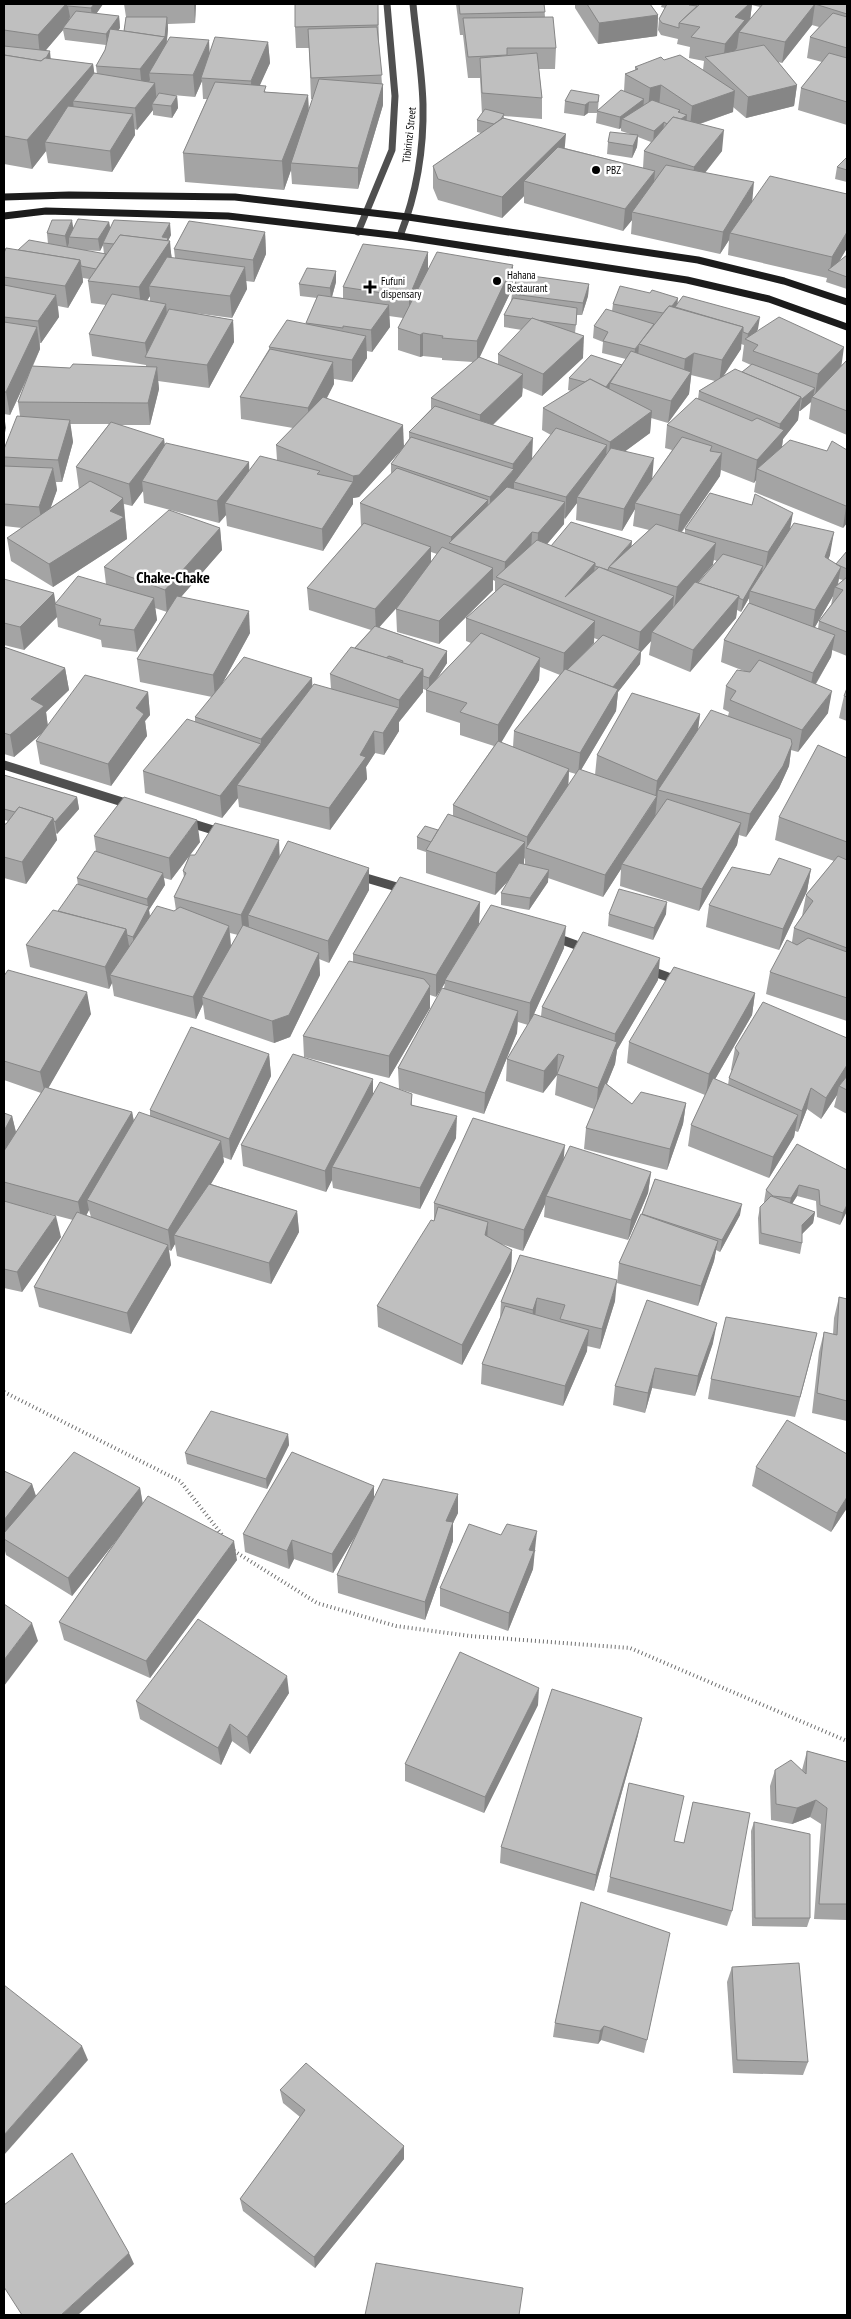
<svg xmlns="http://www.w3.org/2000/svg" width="851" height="2319" viewBox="0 0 851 2319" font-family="'PT Sans Narrow',sans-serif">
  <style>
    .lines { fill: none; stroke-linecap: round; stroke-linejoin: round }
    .path { stroke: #717171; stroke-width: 4; stroke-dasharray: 1 3; stroke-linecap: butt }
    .minor { stroke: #4f4f4f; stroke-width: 9 }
    .tertiary { stroke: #4f4f4f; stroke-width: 7 }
    .secondary { stroke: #1c1c1c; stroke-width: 7 }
    .wall { fill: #a4a4a4; fill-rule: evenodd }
    .shaded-wall { fill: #868686 }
    .building { fill: #bfbfbf; stroke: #868686 }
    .poi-dot { fill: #000; stroke: #fff; stroke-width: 2 }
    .labels { text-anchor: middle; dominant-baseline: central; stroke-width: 5; stroke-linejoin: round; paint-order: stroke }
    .far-street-label { font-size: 11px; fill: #000; stroke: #fff }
    .far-poi-label { font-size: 11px; fill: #000; stroke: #fff; text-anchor: start }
    .far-district-label { font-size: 16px; font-weight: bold; fill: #000; stroke: #fff }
  </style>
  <rect width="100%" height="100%" fill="#fff"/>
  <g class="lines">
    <g class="path">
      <polyline points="4,1392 180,1481 223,1536"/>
      <polyline points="234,1551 317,1603 396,1626 470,1636 630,1648 847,1741"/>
    </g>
    <g class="minor">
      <polyline points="4,765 132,805"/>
      <polyline points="187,822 223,833"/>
      <polyline points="356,875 407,890"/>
      <polyline points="554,937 587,949"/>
      <polyline points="646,969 679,981"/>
    </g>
    <g class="tertiary">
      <polyline points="358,232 392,150 395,96 387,4"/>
      <path d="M400,236c16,-41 24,-88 23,-132 -1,-34 -7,-67 -10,-100"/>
    </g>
    <g class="secondary">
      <polyline points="4,197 69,195 235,197 408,217 698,260 784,281 847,302"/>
      <polyline points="4,216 46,211 228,216 400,236 687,280 769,299 847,327"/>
    </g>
  </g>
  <g class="wall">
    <path d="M4,4h99l-7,10 23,2 1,12 -2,2 6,1 2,-14 -2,-13h72l-1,19 -27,1v5l-1,13 43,11 58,-11 2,21 -11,23 7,6 42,3 1,16 4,-12h-2l-2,-51h-13l-1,-21 83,-23 1,39 3,41h1v21l-25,84 -66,-5 -1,-14 -7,20 -99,-8 -2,-29 24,-54h-4l-1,-18 -7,16 -22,-2 4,1 1,12 -6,10 -19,-3v-5l-16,20 -2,-1v6l-23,37 -64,-9 -2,-12 -14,18 -28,-5zM63,30l2,10 41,5 -1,5 -9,16 1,8 -3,-1 -1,-9 -42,-5 -5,-9z"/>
    <path d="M456,4h88l1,13 11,31 -1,21h-16l3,29v21l-38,-3v2l61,30 78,20 1,-17 7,-9 -13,-5 -1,10 -5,11 -25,-4 1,-12 22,-8 -9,-3v-3l-2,1 -23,-6 1,-10h-9l-4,3 -20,-3 1,-12 34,-6 -1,15 26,-19 1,-17 10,-4v-3l29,-7 39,10 1,-9 -15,-3 1,-11 -13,-3 1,-5 -17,-4 -3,-5 1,-11 6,-11 -4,-1 1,-3h185v121l-49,-15 3,-22 21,-26 -15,-4 3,-21 9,-10 -7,-2 -30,38 -4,-1 19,23 -3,21 -48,12 -13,-11v5l-33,12 22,27 -17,22 47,29 95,-8v54l-8,13 8,-6v34l-21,-7 1,-4 -99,-23 1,-15 -9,14 -89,-20 1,-14 -9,11 -99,-28v-7l-22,22 -64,-18 -5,-12v-22l48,-33 -4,-1v-12l5,-6 -2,-36h-12l-5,-43h-3zM752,5l8,2 -10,12z"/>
    <polygon points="575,4 650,4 658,15 657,36 598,44 575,8"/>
    <polygon points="847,157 847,182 835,179 837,167"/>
    <path d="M109,222l1,5 61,8 -3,6 4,17h3l-1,-9 91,-17 1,22 -12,28 -8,-1 1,8 -15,29 -38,-5 39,7 1,22 -25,46 -51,-7 1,8 -9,36h-32l46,14 1,7 84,16v9l28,-11 -1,-15 17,-17 -52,-9 -1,-22 29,-48v-2l37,-23 11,-26 -17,-2 -1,-12 37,-13v11l-4,15 11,1v-11l85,-35v17l85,18 -34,70 19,7v-10l24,-24 -18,-3v-12l7,-14 1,-7 77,-10 -1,12 -6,19h-5l-2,18 8,25 -41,38 -19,-8 -1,8 -29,29 39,34 19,-24 -9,-5 1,-22 28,-17 -3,-1 1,-12 53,-13 4,-6 -24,-6 1,-11 -10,-4 1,-12 18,-15 1,-7h65l80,25 -2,3 85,34 6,-6v75l-38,-16 2,-17 -11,9h-1l-1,9 -15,19 -1,8 45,4 20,-1v73l-4,5 -89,-36 2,-12 -2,3 -33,-13 -1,6 -38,56 3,1v-4h105l40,26 -2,4 8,5 11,-13v105l-15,-6 -1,7 -15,27 12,29 -30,39 -7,-2 -2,16 -10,22 -33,49 -7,-2 -2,10 -38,66 -79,-25 1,-17 -18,28 -55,-19v4l-19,28 -28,-5v-12l8,-13 -14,15 -69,-22v-21l-9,-3v-12l21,-7 15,-14v-11l41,-59 -34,-11v-12l-34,-11v-22l-3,-1v3l-24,30v9l-15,24 -9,-2 -9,14 1,12 -37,51 -91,-23 -1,-9 -16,20 -77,-25 -2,-22 52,-49v-5l17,-20 -72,-15 -3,-23 30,-47 -12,-4 2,12 -20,32 -35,-5 -1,-7 -43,-13 -1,-10 -33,33 -20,-5v-66l52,24 50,-19 -2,-17 116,-39 2,22 -41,47 69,36 -27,49 89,-4v8l19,3 -1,-15 41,-44 -62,-20 -2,-22 54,-62 -1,-23 31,-29v-10l10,-14 -42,47 -6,1v6l-30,47 -96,-25 -1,-11 -7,8 -75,-20 -1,-12 -11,15 -8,-2 3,35 -74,48 -42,-26 -4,-23 15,-10 -18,-2v-77l16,-33 -2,-14 10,-25 -18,38 -6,-1v-161l44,-9 -1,-11zM103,245l1,9 -23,-4 19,1zM83,278l6,1 -1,2 3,22 15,2 -17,29 3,22 54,9v2l-76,1 -37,-2 7,-17v-6h1l18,-26 -1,-11 10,2 15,-26zM150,296v6l-3,-1zM389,316l14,2 -5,10v22l22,7 3,-1 19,2v2l31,2 -42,36v11l-22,23v7l-5,7 -77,-48 7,-14v-5l18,3 15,-24v-7l5,1 18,-25zM741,344l3,1 -2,16 9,4 -9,7 -19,4 18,-27zM691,375l24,6 -16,10 -1,8 -31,26 -2,23 7,2 -20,30 -27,-29 25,-18 1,-15 17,5 21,-29zM70,424h39l-33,43 3,22 -29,19 7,-18 -1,-8h6l11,-40zM577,503l-1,17 46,11 13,-22 -2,17 16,4 -18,17 -80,-1 -4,-2 17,-20v-5zM431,552l6,2 -6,8zM714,560l3,1 -19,22zM839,579l4,1 -5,4zM493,580l2,1v11l-29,26v23l5,2 -35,37 11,-17v-12l-68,-24 24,-26 -7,8 1,23 42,12 54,-54zM833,596l-2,9 -12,16 -1,8 -3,-2zM749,598v6l-25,36 -3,22 23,9 -18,15 -3,23 6,3 -1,4 -30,14 2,-16 -103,41 -2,20 -14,-5 35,-59 2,-19 22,-28 1,-12 10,-11 -2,14 41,17 46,-54 1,-8 4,2zM594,638l5,2 -22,21 17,-18zM540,667l20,8 -46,56 -1,16 -12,-5 38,-62zM569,772l7,2 -8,12zM524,858l1,1v5h-2z"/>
    <polygon points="4,647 65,668 69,690 46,712 48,726 148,692 150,715 145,721 147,736 111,786 40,764 36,741 42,733 14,757 4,754"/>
    <polygon points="847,688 847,721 839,718 844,696"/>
    <polygon points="847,758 847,1021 766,994 770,972 792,942 794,928 802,916 806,895 834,861 775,840 779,817"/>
    <path d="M4,775l73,22 2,12 -22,25 -1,-1 1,7 -31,44 -22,-6zM4,820l4,1 -2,3h-1z"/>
    <path d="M94,836l106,6 -10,13 90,1 89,34 -40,73 -10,-4 1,16 -30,62 -16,6 -69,-24 -2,-15 -7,15 -82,-23 -2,-13 -3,6 -79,-22 -4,-22 32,-34 20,-26 -1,-7 19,-27zM189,856l-6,15 1,6 -10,20 2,13 -2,1 -24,5 -1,-6 16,-25 -1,-7 7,2zM230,933l8,2 -7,11z"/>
    <polygon points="811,869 807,891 779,950 706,927 709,905 770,875"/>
    <polygon points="480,902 479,924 564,948 532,1018 541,1016 542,1007 658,980 617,1050 615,1064 607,1084 632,1104 686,1103 683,1124 667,1170 584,1149 586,1128 594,1109 555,1095 557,1075 543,1093 506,1081 507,1059 528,1025 518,1022 517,1033 484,1114 399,1089 398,1068 444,988 445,983 436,997 430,995 430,1008 389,1078 304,1057 303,1036 353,962 353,954"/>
    <polygon points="609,914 666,914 653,940 608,926"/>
    <path d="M4,976l87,38 -43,74 84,24 2,9 16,-5v-6l119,-56 2,22 -40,84 -8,-3 1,5 -13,22 86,27 2,21 -28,52 -94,-28 -2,-12 -4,7 -2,-1 2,15 -40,69 -92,-27 -5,-20 39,-67 -49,-13 37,30 -39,55 -18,-4v-175l8,3 4,16 25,-39 -37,-13zM89,1210l2,7 -5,-1z"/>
    <polygon points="755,993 752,1015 715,1079 728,1085 729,1078 732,1071 731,1070 735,1048 847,1038 847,1114 834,1107 837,1095 821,1119 807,1109 798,1132 795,1131 794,1137 769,1178 688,1146 691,1125 705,1095 627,1063 629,1042"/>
    <polygon points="373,1094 412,1094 412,1105 456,1138 420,1209 333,1188 332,1180 326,1192 243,1166 241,1145"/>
    <polygon points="797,1144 847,1211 840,1225 817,1217 816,1201 797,1196 792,1204 815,1212 813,1223 802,1234 802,1243 800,1254 759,1244 758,1218 760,1207 765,1203 764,1202 766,1190"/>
    <polygon points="564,1158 651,1172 648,1193 628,1240 544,1217 545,1204 523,1251 501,1244 512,1250 511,1271 462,1365 378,1327 377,1306 434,1221 434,1203"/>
    <polygon points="655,1179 740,1215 720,1252 716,1250 714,1261 698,1306 617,1283 619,1263 642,1215"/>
    <polygon points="520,1255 615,1301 600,1349 587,1346 587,1351 563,1406 481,1384 482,1364 500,1318 501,1302"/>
    <polygon points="839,1297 847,1299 847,1421 812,1413 819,1352 824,1332 833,1334 834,1318"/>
    <polygon points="817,1333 795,1417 708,1399 711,1379"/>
    <polygon points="713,1343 695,1396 652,1388 645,1413 613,1405 615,1386"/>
    <polygon points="288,1434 289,1445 267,1489 187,1464 185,1453"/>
    <polygon points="756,1467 847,1508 831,1532 752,1486"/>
    <polygon points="4,1471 32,1484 36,1496 140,1488 143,1504 237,1560 150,1678 64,1640 59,1622 119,1537 72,1596 6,1555 4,1547"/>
    <polygon points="374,1486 374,1497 458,1513 453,1523 453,1541 425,1620 338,1593 337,1575 355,1536 333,1573 294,1559 289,1569 245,1552 243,1534"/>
    <polygon points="536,1550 534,1553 533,1569 508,1631 440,1606 440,1588"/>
    <polygon points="289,1693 250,1754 232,1741 221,1765 140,1719 136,1701"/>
    <polygon points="538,1705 484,1813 405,1781 405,1764"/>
    <polygon points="638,1735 594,1891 500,1863 501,1847"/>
    <polygon points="807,1751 847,1762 847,1920 814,1919 821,1824 810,1817 792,1824 771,1820 770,1786 775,1770 802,1770"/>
    <polygon points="693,1802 732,1911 727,1926 607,1892 610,1877 674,1841 684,1843"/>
    <polygon points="754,1822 810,1918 807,1927 752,1926 751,1831"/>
    <polygon points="581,1902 647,2040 644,2053 601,2040 598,2044 553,2037 555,2023"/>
    <polygon points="732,1967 808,2062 803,2075 733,2073 727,1982"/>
    <polygon points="280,2090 404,2159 315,2268 243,2211 240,2199 300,2117 283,2103"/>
  </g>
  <g class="shaded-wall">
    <polygon points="66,4 67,4 68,6 70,17 69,19 69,23 63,28 63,30 40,57 38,35"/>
    <polygon points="94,4 103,4 92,20 91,8"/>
    <polygon points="194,4 196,4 195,23"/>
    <polygon points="749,4 752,4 750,21 739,33 737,48 723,65 725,44 735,17"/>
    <polygon points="815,4 812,25 782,63 785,42"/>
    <polygon points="658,15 657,36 598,44 599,23"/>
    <polygon points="119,16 120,28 107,46 106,34"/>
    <polygon points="167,17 168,29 166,46 149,73 150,80 142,90 140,69"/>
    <polygon points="209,40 210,61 201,78 202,81 195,97 193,75"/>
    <polygon points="268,42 270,63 252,103 251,81"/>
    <polygon points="50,51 51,62 38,71"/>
    <polygon points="93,64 97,92 73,101 75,118 45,142 46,151 32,169 27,140"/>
    <polygon points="155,83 157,104 152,104 153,110 137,130 135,108"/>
    <polygon points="383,84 383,105 358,189 358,168"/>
    <polygon points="661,85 659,107 648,109 650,88"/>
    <polygon points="797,85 794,106 746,118 748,97"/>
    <polygon points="735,91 733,112 690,127 692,106"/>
    <polygon points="308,95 309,124 291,163 291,170 284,190 282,161"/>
    <polygon points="177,96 178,108 172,118 171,106"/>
    <polygon points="644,99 643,111 622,119 621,128 619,129 620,117"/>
    <polygon points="589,102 588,113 584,116 585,105"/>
    <polygon points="680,110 679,121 687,115 686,127 671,137 672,126 677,122 678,112"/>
    <polygon points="133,114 135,135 112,172 110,151"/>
    <polygon points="664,122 663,134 653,143 654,131"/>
    <polygon points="724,130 722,151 692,189 694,167"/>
    <polygon points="566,134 564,156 524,181 524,196 502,218 502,197"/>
    <polygon points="638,135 637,147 632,158 633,146"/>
    <polygon points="655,171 653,193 632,212 632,220 623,231 625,209"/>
    <polygon points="754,182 752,204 730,233 729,240 720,254 723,232"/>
    <polygon points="72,220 74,232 69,237 69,243 67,248 65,236"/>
    <polygon points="109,222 111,234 103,243 103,245 100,251 98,239"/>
    <polygon points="170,223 171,235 168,241 170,241 172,263 149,286 150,296 141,309 139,287 162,237"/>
    <polygon points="265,232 266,254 254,282 253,260"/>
    <polygon points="847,232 847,248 833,272 830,271 832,257"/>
    <polygon points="428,252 428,274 409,319 409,297"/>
    <polygon points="80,260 83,282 68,308 65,286"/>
    <polygon points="513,265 513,287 477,363 477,341"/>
    <polygon points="245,267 247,289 232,318 230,296"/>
    <polygon points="336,271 336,282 331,300 330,288"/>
    <polygon points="589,284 588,296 582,315 583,303"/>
    <polygon points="56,295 59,317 41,343 38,321"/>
    <polygon points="678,298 677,310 666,313"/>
    <polygon points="166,304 168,327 147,357 145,343"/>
    <polygon points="389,305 390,327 372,352 371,330"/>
    <polygon points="760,317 758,329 750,341 747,340 748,334"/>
    <polygon points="233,320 234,342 209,388 207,365"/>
    <polygon points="37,327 40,349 10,415 6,392"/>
    <polygon points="743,327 741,349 719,383 722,360"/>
    <polygon points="423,333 423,356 420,357 420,335"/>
    <polygon points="366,336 367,358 352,382 352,360"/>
    <polygon points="584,336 583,358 542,396 543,374"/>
    <polygon points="639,345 638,357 634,361 635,349"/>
    <polygon points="844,347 841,369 815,396 818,374"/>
    <polygon points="694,353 689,394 668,423 671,401 683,381 685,359"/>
    <polygon points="333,362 334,384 309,431 308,408"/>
    <polygon points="622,365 610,383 609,393 605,388"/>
    <polygon points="157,367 159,389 150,425 148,403"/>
    <polygon points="523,374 522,396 479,438 480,415"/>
    <polygon points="815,388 813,397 812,397 811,402 800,411 802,399"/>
    <polygon points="801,397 798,420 783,439 781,452 757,469 756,480 754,483 757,460 778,436 780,424"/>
    <polygon points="652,411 650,433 608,464 610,442"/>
    <polygon points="4,415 6,428 4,437"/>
    <polygon points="70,420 73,442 62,482 58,460"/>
    <polygon points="403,425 404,447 359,497 353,498 353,476"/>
    <polygon points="533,438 532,460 514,482 514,492 490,519 490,497 512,472 513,464"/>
    <polygon points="164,439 166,461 142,481 143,491 132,506 129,484"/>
    <polygon points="607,445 605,467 577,497 577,503 565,519 566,497"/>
    <polygon points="722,453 720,476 677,538 680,515"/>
    <polygon points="654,458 652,481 635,503 635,509 622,531 624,509"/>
    <polygon points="249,462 250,484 225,503 226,515 219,523 217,501"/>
    <polygon points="53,468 57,490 43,530 39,507"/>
    <polygon points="353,482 353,504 323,551 322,529"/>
    <polygon points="123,498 127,539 53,587 49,564"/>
    <polygon points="488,500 487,522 451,543 451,537"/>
    <polygon points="565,502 564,524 537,556 538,533"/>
    <polygon points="847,505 847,523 843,528 846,506"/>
    <polygon points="793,513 789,535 764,574 768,552"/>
    <polygon points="220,528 222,550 167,613 165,590"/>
    <polygon points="532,532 531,554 504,581 505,562"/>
    <polygon points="834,532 830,555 821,580 825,557"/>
    <polygon points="632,541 631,553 610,567"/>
    <polygon points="716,543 713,565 674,609 677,587"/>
    <polygon points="431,547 431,569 376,631 375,609"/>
    <polygon points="595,563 593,586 565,597"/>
    <polygon points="763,566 761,578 750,591 749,598 741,612 743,600"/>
    <polygon points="841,567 837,588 835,587 833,596 812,632 815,610"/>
    <polygon points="493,568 493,590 439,644 439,621"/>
    <polygon points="54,593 56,605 55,604 57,617 24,650 20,627"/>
    <polygon points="674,596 672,618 652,632 651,641 641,652 640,664 618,692 616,711 578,775 580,753 610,691 638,655 640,632"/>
    <polygon points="739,596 736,618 690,672 693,650"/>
    <polygon points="154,598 157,620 137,652 134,630"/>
    <polygon points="249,611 250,633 215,697 213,675"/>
    <polygon points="595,621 594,643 563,676 564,653"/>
    <polygon points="835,635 831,657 809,695 813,673"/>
    <polygon points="447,651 447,663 429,691 429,678"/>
    <polygon points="540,658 539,680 498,748 498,725"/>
    <polygon points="65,668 69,690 46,712 48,728 14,757 10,735 31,699"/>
    <polygon points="423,669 423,692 399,722 399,700"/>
    <polygon points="312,678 313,700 237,785 238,798 222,818 220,796 261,744 261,739"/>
    <polygon points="832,691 828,713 798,752 802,730"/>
    <polygon points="148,692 150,715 145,721 147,736 111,786 108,764 136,708"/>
    <polygon points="399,708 399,731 384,755 383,733"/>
    <polygon points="700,714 697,736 658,790 655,818 622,864 621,869 603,897 605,875 655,800 657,781"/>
    <polygon points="374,731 375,753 366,767 367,779 330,830 329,808"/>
    <polygon points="792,744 789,766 779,788 746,837 750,814"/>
    <polygon points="569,769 568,791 527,848 527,837"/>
    <polygon points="77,797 79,809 57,834 55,822"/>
    <polygon points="53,818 57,840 26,884 22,862"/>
    <polygon points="197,820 200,842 171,880 169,858"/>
    <polygon points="741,823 737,845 699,911 702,889"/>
    <polygon points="279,840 280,863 248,915 249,926 243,936 241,915"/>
    <polygon points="525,842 524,864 495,895 496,873"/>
    <polygon points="369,868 369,890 329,963 328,941"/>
    <polygon points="811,869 807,891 779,950 783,929"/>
    <polygon points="549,870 548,882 529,910 530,898"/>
    <polygon points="163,873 165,885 149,910 150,918 134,949 133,937 148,907 147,899"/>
    <polygon points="480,902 479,924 445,980 445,983 436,997 436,975"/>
    <polygon points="667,902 666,914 653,940 654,928"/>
    <polygon points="229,926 231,948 202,997 203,1004 196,1019 193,997"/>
    <polygon points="566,926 564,948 529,1025 530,1003"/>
    <polygon points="126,929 130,951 110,975 112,983 109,989 105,967"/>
    <polygon points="319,953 320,975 290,1037 274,1043 272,1021"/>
    <polygon points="660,958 658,980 617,1050 615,1064 596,1110 598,1088 614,1051 615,1034"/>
    <polygon points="430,986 430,1008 389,1078 389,1056"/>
    <polygon points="87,992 91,1014 45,1094 40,1072"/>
    <polygon points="755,993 752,1015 706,1095 709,1074"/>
    <polygon points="518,1011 517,1033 484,1114 485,1093"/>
    <polygon points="269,1054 271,1076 231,1160 229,1139"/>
    <polygon points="558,1054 557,1075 543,1093 544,1071"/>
    <polygon points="847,1065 847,1079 839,1086 837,1095 821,1119 826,1098"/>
    <polygon points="373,1079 373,1100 332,1167 332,1180 326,1192 325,1171"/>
    <polygon points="811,1088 807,1109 798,1132 802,1111"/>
    <polygon points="686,1103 683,1124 667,1170 670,1149"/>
    <polygon points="132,1112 136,1133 87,1200 89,1210 82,1223 78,1202"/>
    <polygon points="798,1115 794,1137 769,1178 773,1157"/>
    <polygon points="12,1116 17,1137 4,1161 4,1131"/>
    <polygon points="457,1116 456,1138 420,1209 420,1188"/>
    <polygon points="221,1141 224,1162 179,1237 174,1235 175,1244 171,1251 168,1230"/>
    <polygon points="565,1145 563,1166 546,1196 545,1204 523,1251 524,1230"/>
    <polygon points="651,1172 648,1193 628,1240 631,1220"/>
    <polygon points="799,1185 797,1196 788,1210 791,1198"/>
    <polygon points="742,1204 740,1215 720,1252 722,1240"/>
    <polygon points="847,1205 847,1211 840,1225 843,1213"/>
    <polygon points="297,1211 299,1232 271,1284 269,1263"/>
    <polygon points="815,1212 813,1223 799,1237 802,1225"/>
    <polygon points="56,1216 61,1237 22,1292 17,1272"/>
    <polygon points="488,1222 487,1243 485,1235"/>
    <polygon points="718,1241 714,1261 698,1306 701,1286"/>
    <polygon points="168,1245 171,1265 131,1334 127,1313"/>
    <polygon points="512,1250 511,1271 462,1365 462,1345"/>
    <polygon points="617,1280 615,1301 600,1349 602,1329"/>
    <polygon points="537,1298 535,1318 531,1330 533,1310"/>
    <polygon points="717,1323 713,1343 695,1396 698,1376"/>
    <polygon points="589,1330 587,1351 563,1406 565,1386"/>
    <polygon points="817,1333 812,1353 795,1417 800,1397"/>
    <polygon points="655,1368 652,1388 645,1413 648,1393"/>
    <polygon points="288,1434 289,1445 267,1489 266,1479"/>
    <polygon points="32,1484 38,1503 4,1539 4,1520"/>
    <polygon points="374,1486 374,1505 333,1573 332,1554"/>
    <polygon points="140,1488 143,1507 72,1596 68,1578"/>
    <polygon points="458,1494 458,1513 453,1523 453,1541 425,1620 425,1602 446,1521"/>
    <polygon points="847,1497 847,1508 831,1532 837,1513"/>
    <polygon points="537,1531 533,1569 508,1631 509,1613 529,1550"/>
    <polygon points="292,1540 294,1559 289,1569 287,1551"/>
    <polygon points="234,1541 237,1560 150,1678 146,1661"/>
    <polygon points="32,1623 38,1641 4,1686 4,1660"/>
    <polygon points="287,1676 289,1693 250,1754 247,1737"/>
    <polygon points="539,1688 538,1705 484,1813 485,1797"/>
    <polygon points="642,1718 638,1735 594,1891 596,1875"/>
    <polygon points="230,1724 232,1741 221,1765 218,1748"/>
    <polygon points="816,1800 810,1817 792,1824 797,1808"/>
    <polygon points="604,2026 601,2040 598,2044 600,2031"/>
    <polygon points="82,2046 88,2060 4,2155 4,2135"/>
    <polygon points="404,2146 404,2159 315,2268 314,2257"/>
    <polygon points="129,2253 134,2264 78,2315 61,2315"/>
  </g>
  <g class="building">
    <polygon points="4,4 66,4 38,35 4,30"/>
    <polygon points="67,4 94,4 91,8 68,6 67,7"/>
    <polygon points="295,4 378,4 378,25 295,27"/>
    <polygon points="459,4 544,4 545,12 460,14"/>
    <polygon points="587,4 650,4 658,15 599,23"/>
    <polygon points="667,4 690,4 689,5 697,6 679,23 679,28 662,23 659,19"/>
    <polygon points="700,4 749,4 735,17 745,20 725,44 691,37 700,27 679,23"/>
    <polygon points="763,4 847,4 847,14 815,4 785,42 739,32"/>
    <polygon points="76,11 119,16 106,34 63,28"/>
    <polygon points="833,13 847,17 847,48 810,37"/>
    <polygon points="126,17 167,17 165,37 124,31"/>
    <polygon points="553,17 556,48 507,48 507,55 468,57 463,18"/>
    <polygon points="377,27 382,75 311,78 308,29"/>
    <polygon points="110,29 165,37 140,69 96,66 105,50"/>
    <polygon points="170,37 209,40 193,75 149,73"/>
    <polygon points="215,37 268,42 251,81 201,78"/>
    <polygon points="764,45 797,85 748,97 705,57"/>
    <polygon points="4,46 50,51 46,58 45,58 41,61 4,55"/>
    <polygon points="537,53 542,98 482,93 480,58"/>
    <polygon points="829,53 847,58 847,102 801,88"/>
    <polygon points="4,55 41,61 45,58 93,64 27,140 4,136"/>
    <polygon points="680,55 735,91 692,106 661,85 650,88 625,74 638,69 635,67 661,57 664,60"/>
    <polygon points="94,73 155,83 135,108 73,101"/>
    <polygon points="319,79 383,84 358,168 291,163"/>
    <polygon points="215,82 266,86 264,92 308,95 282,161 183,153"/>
    <polygon points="571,90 599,95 598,102 589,102 585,105 565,101"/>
    <polygon points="621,90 644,99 620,117 597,111"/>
    <polygon points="159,93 177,96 171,106 152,104"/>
    <polygon points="652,100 680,110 678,112 687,115 681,119 673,117 667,124 664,122 654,131 622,119"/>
    <polygon points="68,106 133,114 110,151 45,142"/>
    <polygon points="485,109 504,114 501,119 494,124 477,120"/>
    <polygon points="673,117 724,130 694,167 644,151"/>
    <polygon points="503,118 566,134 502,197 438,179 433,166"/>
    <polygon points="610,132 638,135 633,146 608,142"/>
    <polygon points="558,147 655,171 625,209 524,181"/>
    <polygon points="847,157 847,170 837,167"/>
    <polygon points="666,165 754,182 723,232 632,212"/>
    <polygon points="770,176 847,194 847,232 832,257 730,233"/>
    <polygon points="78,219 109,222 98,239 69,237"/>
    <polygon points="52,220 72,220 65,236 47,233"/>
    <polygon points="114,220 170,223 162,237 168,238 167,241 120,235 114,244 103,243"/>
    <polygon points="189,221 265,232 253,260 174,249"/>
    <polygon points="120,235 170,241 139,287 88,281"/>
    <polygon points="29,240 106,254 96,269 81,266 80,260 18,250"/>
    <polygon points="363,244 428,252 409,297 343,287"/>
    <polygon points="6,248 80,260 65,286 4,277 4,253"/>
    <polygon points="437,252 513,265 477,341 442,338 443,336 423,333 420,335 398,328"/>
    <polygon points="847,255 847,277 828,270"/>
    <polygon points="167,257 245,267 230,296 149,286"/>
    <polygon points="307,268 336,271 330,288 299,284"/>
    <polygon points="518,274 589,284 583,303 512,294"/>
    <polygon points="4,285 56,295 38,321 4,317"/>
    <polygon points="620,286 650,293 652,290 678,298 672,306 669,306 663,313 613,304"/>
    <polygon points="112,294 166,304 145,343 89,334"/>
    <polygon points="318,295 389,305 371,330 343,326 343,328 306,323"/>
    <polygon points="683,296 760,317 748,334 743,332 743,327 675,307"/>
    <polygon points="513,298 577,308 576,325 536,320 532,318 532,319 504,315"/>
    <polygon points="669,306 743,327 722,360 694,353 685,359 639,344"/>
    <polygon points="169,309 233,320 207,365 145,357"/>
    <polygon points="606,309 654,324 639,344 635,349 603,341 608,332 594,326"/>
    <polygon points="779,317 844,347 818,374 753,351 758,345 745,339"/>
    <polygon points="532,318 584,336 543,374 498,354"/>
    <polygon points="287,320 366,336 352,360 269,347"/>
    <polygon points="4,322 37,327 6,392 4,392"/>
    <polygon points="270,349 333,362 308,408 240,397"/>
    <polygon points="631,351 691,372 671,401 610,383"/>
    <polygon points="591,355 622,365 606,387 590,379 585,382 569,378"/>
    <polygon points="479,357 523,374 480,415 431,398"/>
    <polygon points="847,360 847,411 812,397"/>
    <polygon points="73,364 157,367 148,403 18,402 32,366 70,368"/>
    <polygon points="752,364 815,388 802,399 801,399 801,397 742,372"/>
    <polygon points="735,369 801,397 780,424 699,391"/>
    <polygon points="590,379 652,411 610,442 543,408"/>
    <polygon points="323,397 403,425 359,475 353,476 276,445"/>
    <polygon points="696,398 752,421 757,418 784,430 757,460 667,425"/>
    <polygon points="435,406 533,438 513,464 409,432"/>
    <polygon points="17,416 70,420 58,460 4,457 4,449"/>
    <polygon points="111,422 164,439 129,484 76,467"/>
    <polygon points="556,428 607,445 566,497 514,482"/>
    <polygon points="411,437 514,469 490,497 391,464"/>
    <polygon points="682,437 712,446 710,451 722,453 680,515 635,503"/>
    <polygon points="790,440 827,451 832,441 847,450 847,505 846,506 757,469"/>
    <polygon points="166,443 249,462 217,501 142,481"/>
    <polygon points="611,448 654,458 624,509 577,497"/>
    <polygon points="260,456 320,471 317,474 353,482 322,529 225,503"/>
    <polygon points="4,466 53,468 39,507 4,504"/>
    <polygon points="397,468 488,500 451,537 360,503"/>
    <polygon points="90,481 123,498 110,511 124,517 49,564 7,538"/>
    <polygon points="507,487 565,502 538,533 532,532 505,562 449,543"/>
    <polygon points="710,493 752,505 755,494 793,513 768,552 685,529"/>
    <polygon points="169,510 220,528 165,590 104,567"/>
    <polygon points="571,522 632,541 609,567 608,570 595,566 595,563 551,546"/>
    <polygon points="364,523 431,547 375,609 307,588"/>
    <polygon points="794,523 834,532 825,557 841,567 815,610 750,591"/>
    <polygon points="656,524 716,543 677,587 609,567"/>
    <polygon points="537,540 595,563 565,597 599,567 674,596 640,632 496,577"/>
    <polygon points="442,547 493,568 439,621 396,609"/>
    <polygon points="847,551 847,569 836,564"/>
    <polygon points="723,554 763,566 743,600 739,598 739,596 698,583"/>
    <polygon points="78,576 154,598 134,630 99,625 101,619 55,604"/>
    <polygon points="847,577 847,632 819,621 843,590 835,587"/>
    <polygon points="4,579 54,593 20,627 4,623"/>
    <polygon points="695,582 739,596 693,650 652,632"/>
    <polygon points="504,584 595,621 564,653 466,618"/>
    <polygon points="177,596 249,611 213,675 137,659"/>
    <polygon points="749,603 835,635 813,673 724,640"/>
    <polygon points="375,626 447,651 429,678 423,676 423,669 402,663 403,661 389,656 386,658 355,648"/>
    <polygon points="481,633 540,658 498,725 460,712 467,703 426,690"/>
    <polygon points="603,635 641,651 613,687 567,670"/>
    <polygon points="4,647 65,668 31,699 44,706 10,735 4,733"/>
    <polygon points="351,647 423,669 399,700 330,674"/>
    <polygon points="244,657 312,678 261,739 195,717"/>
    <polygon points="759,660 832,691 802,730 730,700 736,691 726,686 737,670 750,672"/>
    <polygon points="565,669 618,689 580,753 514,731"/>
    <polygon points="85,675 148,692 136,708 144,714 108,764 36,741"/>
    <polygon points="314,684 399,708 383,733 374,731 360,755 366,757 329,808 237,785"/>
    <polygon points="847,688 847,697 844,696"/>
    <polygon points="632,693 700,714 657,781 597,755"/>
    <polygon points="711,710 791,739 792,744 783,766 750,814 658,790"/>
    <polygon points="187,719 261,744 220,796 143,771"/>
    <polygon points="498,741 569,769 527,837 453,805"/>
    <polygon points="818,745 847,758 847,842 779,817"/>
    <polygon points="579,769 657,796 605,875 526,848"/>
    <polygon points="4,775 77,797 55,822 54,821 53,818 19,807 15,812 4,809"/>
    <polygon points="124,797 197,820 169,858 94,836"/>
    <polygon points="667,799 741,823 702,889 622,864"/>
    <polygon points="19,807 53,818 22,862 4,857 4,824 6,824"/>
    <polygon points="448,814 525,842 496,873 426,850"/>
    <polygon points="215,823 279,840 241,915 174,897 186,873 183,871 190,855 195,855"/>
    <polygon points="425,826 438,830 431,842 417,837"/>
    <polygon points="288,841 369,868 328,941 248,915"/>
    <polygon points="95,851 163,873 147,899 77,878"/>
    <polygon points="838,856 847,860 847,948 794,928 813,901 806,895"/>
    <polygon points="779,858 811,869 783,929 709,905 732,867 770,875"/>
    <polygon points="519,863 549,870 530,898 501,893"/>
    <polygon points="400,877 480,902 436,975 353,954"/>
    <polygon points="77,884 149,906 133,937 127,935 126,929 58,911"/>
    <polygon points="619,889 667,902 654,928 609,914"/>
    <polygon points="491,905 566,926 530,1003 445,980"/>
    <polygon points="157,906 174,911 180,907 229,926 193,997 110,975"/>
    <polygon points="53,910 126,929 105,967 26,945"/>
    <polygon points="243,925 319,953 289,1015 272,1021 202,997"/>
    <polygon points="583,932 660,958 615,1034 542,1007"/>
    <polygon points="808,938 847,952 847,998 770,972 787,940 797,945"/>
    <polygon points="349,961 424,979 430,986 389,1056 303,1036"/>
    <polygon points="674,967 755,993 709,1074 629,1042"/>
    <polygon points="8,970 87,992 40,1072 4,1061 4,976"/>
    <polygon points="442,988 518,1011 485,1093 398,1068"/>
    <polygon points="763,1002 847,1038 847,1065 826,1098 811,1088 802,1111 729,1078 739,1053 735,1048"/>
    <polygon points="534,1014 617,1042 598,1088 557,1074 564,1056 558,1054 544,1071 507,1059"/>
    <polygon points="191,1027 269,1054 229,1139 150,1110"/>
    <polygon points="293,1054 373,1079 325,1171 241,1145"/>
    <polygon points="847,1076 847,1090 839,1086"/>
    <polygon points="713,1078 798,1115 773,1157 691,1125"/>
    <polygon points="380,1082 412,1094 411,1105 457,1116 420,1188 332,1167"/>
    <polygon points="605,1083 632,1104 641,1092 686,1103 670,1149 586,1128"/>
    <polygon points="45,1087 132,1112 78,1202 4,1182 4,1151"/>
    <polygon points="139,1112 221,1141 168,1230 87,1200"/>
    <polygon points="4,1113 12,1116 4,1131"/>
    <polygon points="473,1118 565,1145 524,1230 434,1203"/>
    <polygon points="797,1144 847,1170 847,1205 843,1213 820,1205 819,1190 799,1185 791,1198 773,1196 766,1190"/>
    <polygon points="570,1146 651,1172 631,1220 546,1196"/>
    <polygon points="655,1179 742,1204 722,1240 642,1214"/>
    <polygon points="209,1184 297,1211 269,1263 174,1235"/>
    <polygon points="771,1196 815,1212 802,1225 802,1243 761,1233 760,1207"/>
    <polygon points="4,1201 56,1216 17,1272 4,1269"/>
    <polygon points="438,1207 488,1222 485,1235 512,1250 462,1345 377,1306 431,1220 434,1221"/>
    <polygon points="77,1212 168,1245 127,1313 34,1287"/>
    <polygon points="641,1214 718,1241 701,1286 619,1263"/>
    <polygon points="520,1255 617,1280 602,1329 560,1319 565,1305 537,1298 533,1310 501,1302"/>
    <polygon points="839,1297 847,1299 847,1401 817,1393 824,1332 837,1335"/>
    <polygon points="647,1300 717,1323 698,1376 655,1368 648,1393 615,1386"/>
    <polygon points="505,1306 589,1330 565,1386 482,1364"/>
    <polygon points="726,1317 817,1333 800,1397 711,1379"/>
    <polygon points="211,1411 288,1434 266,1479 185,1453"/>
    <polygon points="787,1420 847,1454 847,1497 837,1513 756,1467"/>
    <polygon points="74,1452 140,1488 68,1578 4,1539 4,1533"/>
    <polygon points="292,1452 374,1486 332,1554 292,1540 287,1551 243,1534"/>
    <polygon points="4,1471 32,1484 4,1520"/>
    <polygon points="383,1479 458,1494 446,1521 453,1522 425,1602 337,1575"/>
    <polygon points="148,1496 234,1541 146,1661 59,1622"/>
    <polygon points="469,1524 501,1535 507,1524 537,1531 529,1550 534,1551 509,1613 440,1588"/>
    <polygon points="4,1604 32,1623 4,1660"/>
    <polygon points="198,1619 287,1676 247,1737 230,1724 218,1748 136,1701"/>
    <polygon points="460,1652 539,1688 485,1797 405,1764"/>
    <polygon points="552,1689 642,1718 596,1875 501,1847"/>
    <polygon points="807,1751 847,1762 847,1904 819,1904 827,1808 816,1800 797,1808 776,1804 775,1770 791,1760 806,1774"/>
    <polygon points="629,1783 684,1796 674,1841 684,1843 693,1802 750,1813 732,1911 610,1877"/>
    <polygon points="754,1822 810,1834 810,1918 755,1918"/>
    <polygon points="581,1902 670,1933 647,2040 604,2026 600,2031 555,2023"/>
    <polygon points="799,1963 808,2062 737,2060 732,1967"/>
    <polygon points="4,1985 82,2046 4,2135"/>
    <polygon points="306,2063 404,2146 314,2257 240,2199 305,2110 280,2090"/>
    <polygon points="72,2153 129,2253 61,2315 22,2315 4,2287 4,2205"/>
    <polygon points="376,2263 523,2288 519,2315 365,2315"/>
  </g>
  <g class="poi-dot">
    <circle cx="596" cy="170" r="5"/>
    <circle cx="497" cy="281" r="5"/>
    <path d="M367.5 279.5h5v5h5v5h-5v5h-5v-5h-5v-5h5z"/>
  </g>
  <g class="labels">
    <g class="far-street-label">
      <text transform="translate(409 135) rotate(-84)">Tibirinzi Street</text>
    </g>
    <g class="far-poi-label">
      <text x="606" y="170">PBZ</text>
      <text x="507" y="275">Hahana<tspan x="507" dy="13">Restaurant</tspan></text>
      <text x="381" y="281">Fufuni<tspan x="381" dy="13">dispensary</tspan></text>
    </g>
    <g class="far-district-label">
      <text x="173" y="577">Chake-Chake</text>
    </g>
  </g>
  <rect width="851" height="2319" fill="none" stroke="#000000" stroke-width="10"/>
</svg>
